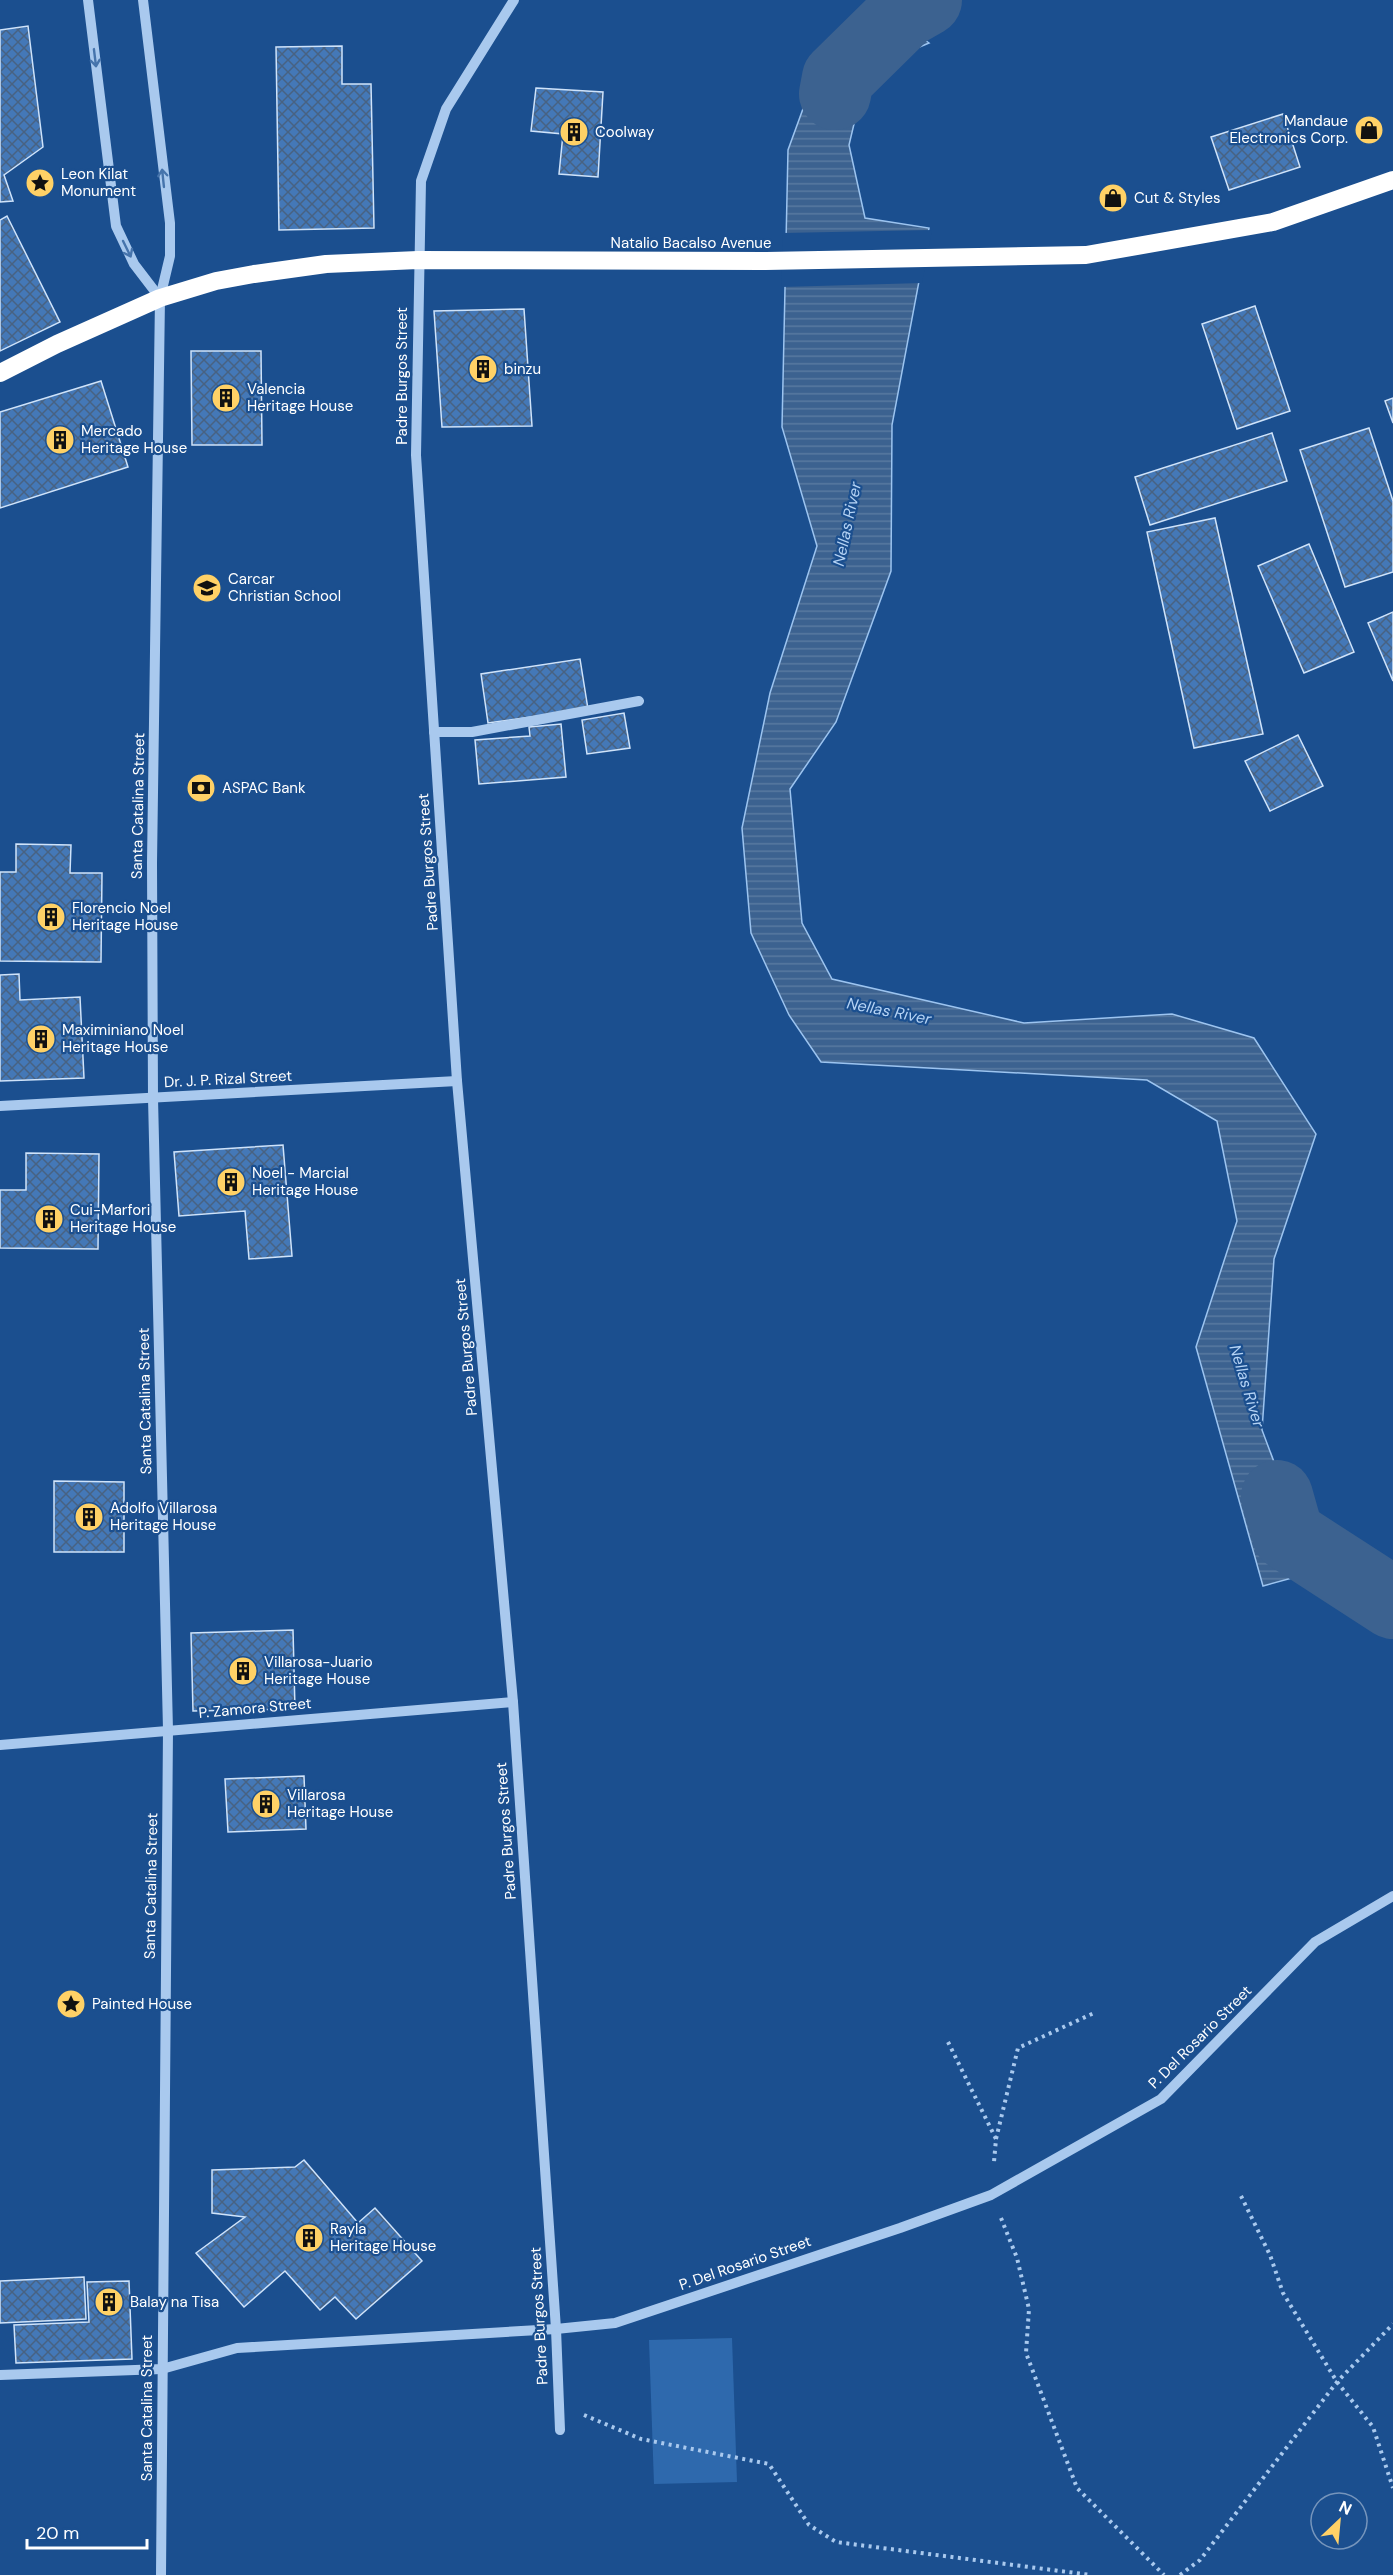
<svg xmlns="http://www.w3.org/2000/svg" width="1393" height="2575" viewBox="0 0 1393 2575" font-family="'DM Sans',sans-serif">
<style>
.garden{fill:#2e69ad}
.water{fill:url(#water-rules);stroke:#9cc4f0;stroke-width:1.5}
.pier{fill:#1b4f8f}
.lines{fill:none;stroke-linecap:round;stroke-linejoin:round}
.river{stroke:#3c6290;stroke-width:72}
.building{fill:url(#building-cross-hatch);stroke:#cfe3fa;stroke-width:1.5}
.path{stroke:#a9c9ee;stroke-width:4;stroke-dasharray:3 4.5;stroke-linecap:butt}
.minor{stroke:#a9c9ee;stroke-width:10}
.highway{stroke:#fff;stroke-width:18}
.oneway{stroke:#4674ac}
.labels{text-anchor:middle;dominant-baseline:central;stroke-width:4.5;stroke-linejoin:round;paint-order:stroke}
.poi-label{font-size:15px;fill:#fff;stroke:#1b4f8f;text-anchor:start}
.street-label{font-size:15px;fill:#fff;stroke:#1b4f8f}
.water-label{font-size:16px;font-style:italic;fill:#b5d3f5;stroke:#1b4f8f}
</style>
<defs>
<pattern id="water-rules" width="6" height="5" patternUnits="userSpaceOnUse" patternTransform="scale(1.5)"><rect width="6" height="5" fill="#3c6290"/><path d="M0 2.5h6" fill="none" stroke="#597aa1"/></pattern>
<pattern id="building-cross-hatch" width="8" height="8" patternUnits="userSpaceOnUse" patternTransform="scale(1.5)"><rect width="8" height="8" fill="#4478b7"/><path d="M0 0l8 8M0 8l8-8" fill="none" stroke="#486282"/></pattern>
</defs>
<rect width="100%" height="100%" fill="#1b4f8f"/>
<polygon class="garden" points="732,2338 737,2482 654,2484 649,2340"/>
<polygon class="water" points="876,5 929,43 867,69 849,145 865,218 929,228 892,425 891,571 836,722 790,789 802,923 832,979 1024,1023 1172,1014 1254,1038 1316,1134 1274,1259 1262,1430 1294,1515 1369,1557 1263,1586 1196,1347 1237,1221 1217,1121 1147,1080 821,1062 789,1015 751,933 742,828 770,693 817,546 782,427 788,150 827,43"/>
<polygon class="pier" points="932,230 922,283 781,287 783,233"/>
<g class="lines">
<g class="river">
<polyline points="835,94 838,78 905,12 926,0"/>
<polyline points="1277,1496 1288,1535 1393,1603"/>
</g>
</g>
<g class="building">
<polygon points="28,26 43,147 4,175 13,201 0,202 0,30"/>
<polygon points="342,46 342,84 371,84 374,228 279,230 276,47"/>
<polygon points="536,88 603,92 598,177 559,174 563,134 531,131"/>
<polygon points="1283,114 1300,167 1229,190 1211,137"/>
<polygon points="7,216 60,322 0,351 0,220"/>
<polygon points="1255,306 1290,411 1237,429 1202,324"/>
<polygon points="524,309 532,426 442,427 434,311"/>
<polygon points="191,351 261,351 262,445 192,445"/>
<polygon points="101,381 128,467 0,508 0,412"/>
<polygon points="1393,398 1393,423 1385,401"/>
<polygon points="1369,428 1393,501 1393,572 1345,587 1300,450"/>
<polygon points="1272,433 1287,481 1150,525 1135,477"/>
<polygon points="1215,518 1263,734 1194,748 1147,532"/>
<polygon points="1309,544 1354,652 1304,673 1258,566"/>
<polygon points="1393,612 1393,681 1368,623"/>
<polygon points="580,659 588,709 488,723 481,674"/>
<polygon points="624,713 630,748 587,754 582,720"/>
<polygon points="561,724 566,777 479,784 475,740 530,736 529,727"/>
<polygon points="1298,735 1323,786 1270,811 1245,761"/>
<polygon points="16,844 71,845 70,873 102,873 101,962 0,961 0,872 16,872"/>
<polygon points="19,974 20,1000 80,997 84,1078 0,1081 0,975"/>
<polygon points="283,1145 292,1256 249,1259 245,1211 179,1216 174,1152"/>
<polygon points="26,1153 99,1154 98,1249 0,1248 0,1190 26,1190"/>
<polygon points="54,1481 124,1482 124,1552 54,1552"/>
<polygon points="293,1630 295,1709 193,1711 191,1633"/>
<polygon points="304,1776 306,1829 228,1832 225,1779"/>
<polygon points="304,2160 358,2223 375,2208 422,2261 356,2319 335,2297 320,2310 285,2271 244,2307 196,2253 245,2217 212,2213 212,2170 295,2167"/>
<polygon points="84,2277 86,2319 0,2323 0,2281"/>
<polygon points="129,2281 132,2359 16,2363 14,2325 89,2322 87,2282"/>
</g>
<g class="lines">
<g class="path">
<polyline points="948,2042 996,2139 994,2162"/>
<polyline points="996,2139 1018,2048 1094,2013"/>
<polyline points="1241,2196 1270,2255 1283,2293 1337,2382 1373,2427 1393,2488"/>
<polyline points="1001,2218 1017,2258 1029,2309 1026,2353 1077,2488 1164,2575"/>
<polyline points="584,2415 641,2439 769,2464 809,2525 836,2542 1091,2575"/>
<polyline points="1180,2575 1200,2560 1337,2382 1393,2324"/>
</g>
<g class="minor">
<polyline points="88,0 116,226 134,264 160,298"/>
<polyline points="143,0 170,223 170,256 160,298 152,863 153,1098 168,1730 161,2575"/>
<polyline points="514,0 446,109 421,181 416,455 457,1081 513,1702 556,2329 560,2430"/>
<polyline points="434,732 472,732 639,701"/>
<polyline points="0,1106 457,1081"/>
<polyline points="0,1745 513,1702"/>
<polyline points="0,2375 162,2369 237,2348 556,2329 615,2323 900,2228 991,2195 1161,2099 1315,1942 1393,1896"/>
</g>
<polyline class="highway" points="0,373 57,344 160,298 216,281 254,274 326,264 418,260 766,261 1086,255 1273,222 1393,180"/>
</g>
<defs><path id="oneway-shaft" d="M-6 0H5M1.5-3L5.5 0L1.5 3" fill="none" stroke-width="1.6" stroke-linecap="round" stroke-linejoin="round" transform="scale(1.5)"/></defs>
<g class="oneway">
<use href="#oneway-shaft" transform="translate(95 58) rotate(83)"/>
<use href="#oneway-shaft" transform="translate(163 178) rotate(-96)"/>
<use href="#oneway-shaft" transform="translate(127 249) rotate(64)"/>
</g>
<defs>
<g id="shop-disc" transform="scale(1.5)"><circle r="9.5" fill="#ffd166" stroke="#1b4f8f"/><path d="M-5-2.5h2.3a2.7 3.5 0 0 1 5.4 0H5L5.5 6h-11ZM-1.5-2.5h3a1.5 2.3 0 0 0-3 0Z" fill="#111"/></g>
<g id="building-disc" transform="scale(1.5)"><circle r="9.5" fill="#ffd166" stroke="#1b4f8f"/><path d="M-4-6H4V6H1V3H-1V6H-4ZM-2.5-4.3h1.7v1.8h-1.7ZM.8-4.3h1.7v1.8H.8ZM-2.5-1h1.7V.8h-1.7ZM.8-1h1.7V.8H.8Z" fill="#111"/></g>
<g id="sight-disc" transform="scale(1.5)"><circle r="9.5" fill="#ffd166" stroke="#1b4f8f"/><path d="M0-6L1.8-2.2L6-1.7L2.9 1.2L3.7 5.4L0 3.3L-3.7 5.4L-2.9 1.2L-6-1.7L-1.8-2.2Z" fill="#111"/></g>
<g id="school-disc" transform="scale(1.5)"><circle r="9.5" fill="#ffd166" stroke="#1b4f8f"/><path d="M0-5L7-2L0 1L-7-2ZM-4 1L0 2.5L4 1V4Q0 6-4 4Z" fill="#111"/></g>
<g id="bank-disc" transform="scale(1.5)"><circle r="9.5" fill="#ffd166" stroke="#1b4f8f"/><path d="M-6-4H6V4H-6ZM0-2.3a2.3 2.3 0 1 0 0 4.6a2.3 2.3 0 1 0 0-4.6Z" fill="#111"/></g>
</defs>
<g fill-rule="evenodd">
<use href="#shop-disc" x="1369" y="130"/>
<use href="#building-disc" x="574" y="132"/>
<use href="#sight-disc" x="40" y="183"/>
<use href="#shop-disc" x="1113" y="198"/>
<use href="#building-disc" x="483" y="369"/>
<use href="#building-disc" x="226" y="398"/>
<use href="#building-disc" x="60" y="440"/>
<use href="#school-disc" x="207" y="588"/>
<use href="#bank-disc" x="201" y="788"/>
<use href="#building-disc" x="51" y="917"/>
<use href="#building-disc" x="41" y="1039"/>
<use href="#building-disc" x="231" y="1182"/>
<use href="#building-disc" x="49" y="1219"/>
<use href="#building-disc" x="89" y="1517"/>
<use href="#building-disc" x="243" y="1671"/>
<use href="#building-disc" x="266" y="1804"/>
<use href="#sight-disc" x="71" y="2004"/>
<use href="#building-disc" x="309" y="2238"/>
<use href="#building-disc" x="109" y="2302"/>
</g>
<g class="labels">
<g class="poi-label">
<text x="1348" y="121" text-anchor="end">Mandaue<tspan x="1348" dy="17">Electronics Corp.</tspan></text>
<text x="595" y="132">Coolway</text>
<text x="61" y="174">Leon Kilat<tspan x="61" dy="17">Monument</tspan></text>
<text x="1134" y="198">Cut &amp; Styles</text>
<text x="504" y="369">binzu</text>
<text x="247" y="389">Valencia<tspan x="247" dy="17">Heritage House</tspan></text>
<text x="81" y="431">Mercado<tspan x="81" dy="17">Heritage House</tspan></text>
<text x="228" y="579">Carcar<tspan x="228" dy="17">Christian School</tspan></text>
<text x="222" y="788">ASPAC Bank</text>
<text x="72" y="908">Florencio Noel<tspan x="72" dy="17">Heritage House</tspan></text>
<text x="62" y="1030">Maximiniano Noel<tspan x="62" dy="17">Heritage House</tspan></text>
<text x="252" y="1173">Noel - Marcial<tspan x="252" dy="17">Heritage House</tspan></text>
<text x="70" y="1210">Cui-Marfori<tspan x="70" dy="17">Heritage House</tspan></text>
<text x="110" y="1508">Adolfo Villarosa<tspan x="110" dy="17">Heritage House</tspan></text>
<text x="264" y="1662">Villarosa-Juario<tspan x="264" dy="17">Heritage House</tspan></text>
<text x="287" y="1795">Villarosa<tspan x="287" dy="17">Heritage House</tspan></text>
<text x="92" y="2004">Painted House</text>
<text x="330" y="2229">Rayla<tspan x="330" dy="17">Heritage House</tspan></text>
<text x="130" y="2302">Balay na Tisa</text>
</g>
<g class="street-label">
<text x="691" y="243">Natalio Bacalso Avenue</text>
<text transform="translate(402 376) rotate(-90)">Padre Burgos Street</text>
<text transform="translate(138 806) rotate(-89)">Santa Catalina Street</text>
<text transform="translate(428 862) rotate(-94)">Padre Burgos Street</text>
<text transform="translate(228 1079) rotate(-3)">Dr. J. P. Rizal Street</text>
<text transform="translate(466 1347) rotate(-95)">Padre Burgos Street</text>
<text transform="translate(145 1401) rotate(-91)">Santa Catalina Street</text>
<text transform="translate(255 1708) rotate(-5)">P. Zamora Street</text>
<text transform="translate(506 1831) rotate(-94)">Padre Burgos Street</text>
<text transform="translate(151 1886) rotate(-89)">Santa Catalina Street</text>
<text transform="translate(1200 2037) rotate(-45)">P. Del Rosario Street</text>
<text transform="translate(745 2263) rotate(-19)">P. Del Rosario Street</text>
<text transform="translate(539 2316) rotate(-93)">Padre Burgos Street</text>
<text transform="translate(147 2408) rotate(-90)">Santa Catalina Street</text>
</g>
<g class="water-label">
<text transform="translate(847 524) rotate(-78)">Nellas River</text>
<text transform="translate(889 1011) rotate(11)">Nellas River</text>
<text transform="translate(1247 1386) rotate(73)">Nellas River</text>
</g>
</g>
<g transform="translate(1339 2521) rotate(26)"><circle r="28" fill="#1b4f8f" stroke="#7695bc" stroke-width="1.5"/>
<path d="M0-4.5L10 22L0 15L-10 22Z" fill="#ffd166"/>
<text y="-9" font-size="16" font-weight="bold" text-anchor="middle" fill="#ffffff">N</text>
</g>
<path d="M27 2539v9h120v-9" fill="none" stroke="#ffffff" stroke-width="3"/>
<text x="36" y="2539" font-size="18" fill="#ffffff" stroke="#1b4f8f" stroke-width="4.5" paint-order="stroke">20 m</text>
</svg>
